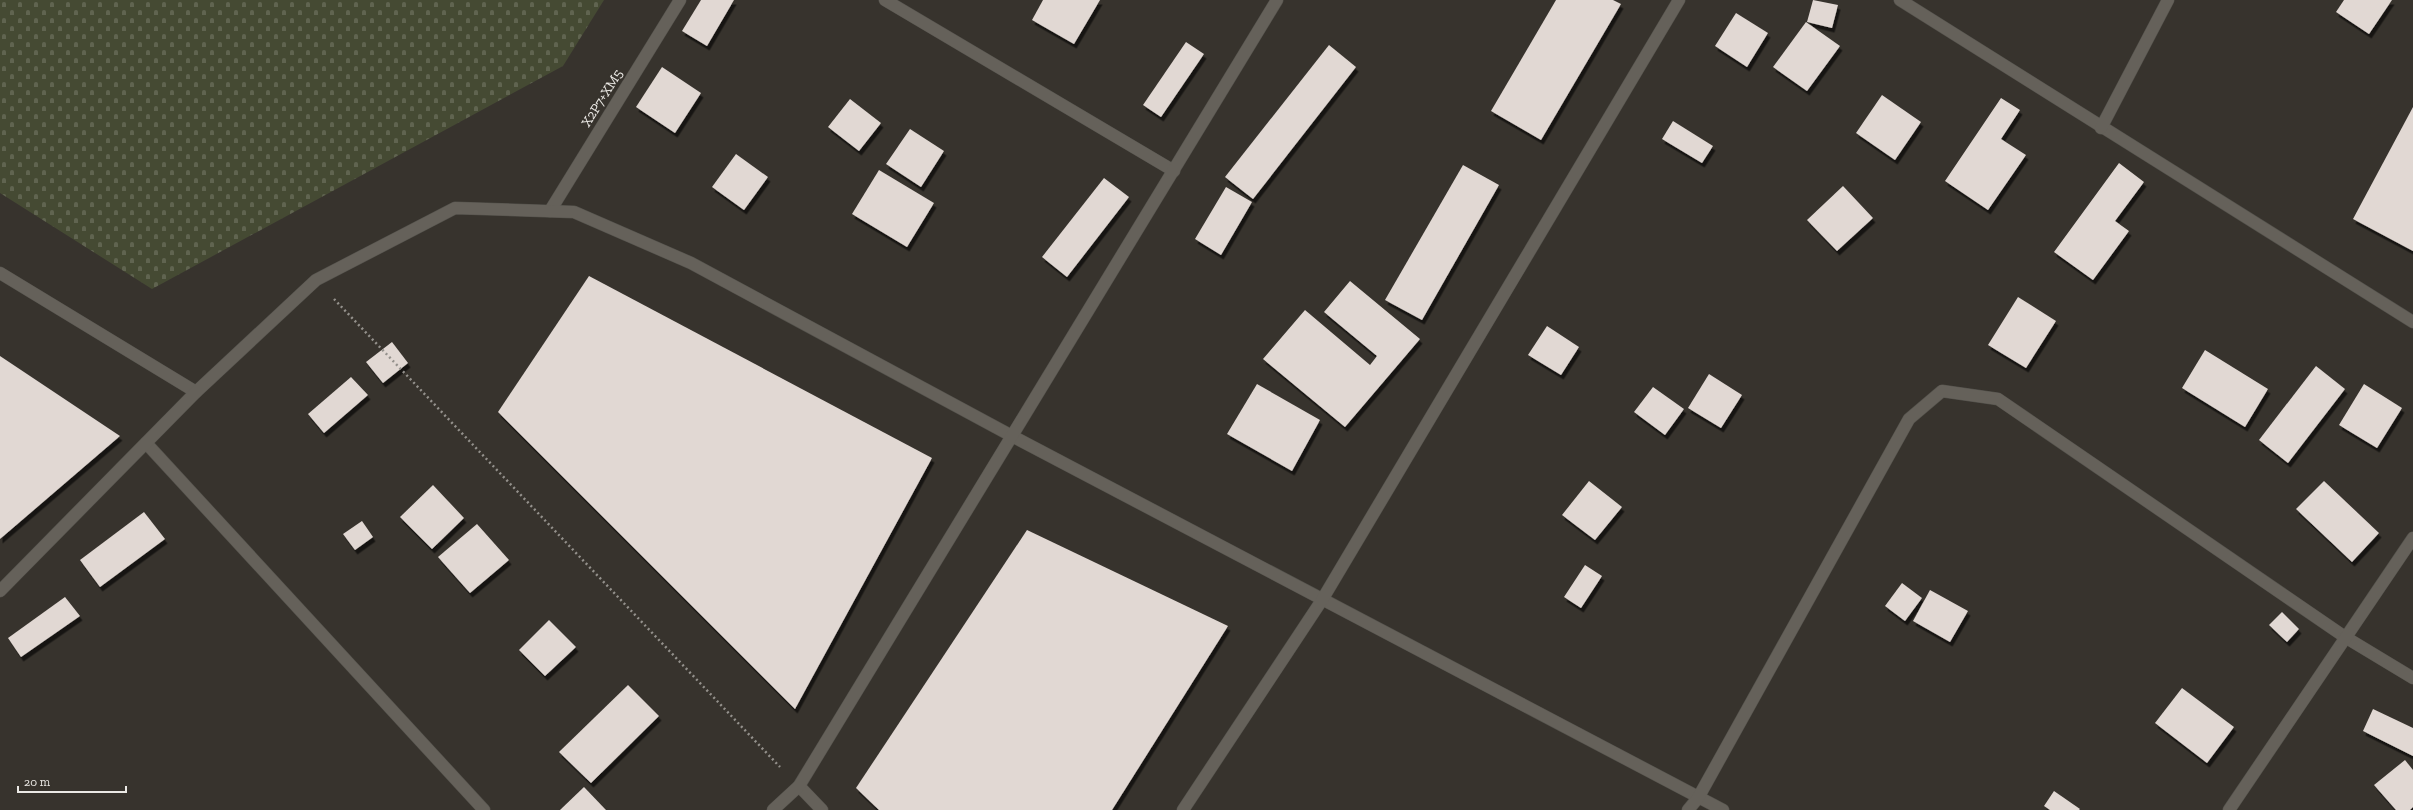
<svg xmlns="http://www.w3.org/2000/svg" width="2413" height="810" viewBox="0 0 2413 810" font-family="'Zilla Slab',serif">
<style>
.cemetery{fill:url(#cemetery-stones)}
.building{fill:#e1d8d3;filter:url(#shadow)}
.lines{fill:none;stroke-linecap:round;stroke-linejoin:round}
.street-casing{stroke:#53514b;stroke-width:13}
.path{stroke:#94918c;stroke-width:2.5;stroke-dasharray:2 3;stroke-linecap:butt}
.street{stroke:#65615a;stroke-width:12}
.labels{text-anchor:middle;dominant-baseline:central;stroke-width:4;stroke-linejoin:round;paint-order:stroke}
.street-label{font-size:14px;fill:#ebe9e5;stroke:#37332d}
</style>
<defs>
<pattern id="cemetery-stones" width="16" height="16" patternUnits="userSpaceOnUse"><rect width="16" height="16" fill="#454a33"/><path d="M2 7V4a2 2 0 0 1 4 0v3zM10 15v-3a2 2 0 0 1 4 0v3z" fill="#606450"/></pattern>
<filter id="shadow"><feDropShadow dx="2.5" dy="4.5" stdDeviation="0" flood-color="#0009"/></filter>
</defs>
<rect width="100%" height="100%" fill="#37332d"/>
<polygon class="cemetery" points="0,0 604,0 563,66 152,289 0,193"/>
<g class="building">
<polygon points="701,0 734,0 707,46 682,31"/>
<polygon points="1043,0 1100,0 1074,44 1032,20"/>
<polygon points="1556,0 1613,0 1621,4 1541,140 1491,111"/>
<polygon points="1813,0 1838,5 1832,28 1807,22"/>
<polygon points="2344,0 2392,0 2369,34 2336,12"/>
<polygon points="1736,13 1768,33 1747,67 1715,46"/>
<polygon points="1806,22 1840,46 1807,91 1773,67"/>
<polygon points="1186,42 1204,54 1161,117 1143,105"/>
<polygon points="1329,45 1356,67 1253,199 1225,177"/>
<polygon points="662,67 701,93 675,133 636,107"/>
<polygon points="1882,95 1921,122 1895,160 1856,133"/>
<polygon points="2001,98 2020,110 2001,139 2026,155 1988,210 1945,181"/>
<polygon points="850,99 881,123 859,151 828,127"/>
<polygon points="2413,107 2413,251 2353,219"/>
<polygon points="1673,121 1713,146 1702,163 1662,139"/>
<polygon points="910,129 944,151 921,187 886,164"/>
<polygon points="736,154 768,177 744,210 712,187"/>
<polygon points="2119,163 2144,182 2115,221 2129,231 2093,280 2054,252"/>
<polygon points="1463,165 1499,185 1422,320 1385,300"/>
<polygon points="879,170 934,203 907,247 852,214"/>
<polygon points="1104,178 1129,197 1067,277 1042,257"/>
<polygon points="1843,186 1873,218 1837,251 1807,220"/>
<polygon points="1226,187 1252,202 1221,255 1195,239"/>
<polygon points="589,276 932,458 795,709 498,412"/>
<polygon points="1350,281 1420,339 1345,427 1263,359 1305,310 1370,365 1377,356 1324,312"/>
<polygon points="2018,297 2056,321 2026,368 1988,345"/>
<polygon points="1547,326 1579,347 1561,375 1528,355"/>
<polygon points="392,342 408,363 383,383 366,362"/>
<polygon points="2205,350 2268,389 2245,427 2182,388"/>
<polygon points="0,356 120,436 0,539"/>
<polygon points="2316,366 2345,389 2288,463 2259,440"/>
<polygon points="1709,374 1742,395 1721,428 1688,408"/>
<polygon points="351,377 368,395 324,433 308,414"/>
<polygon points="1257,384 1320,420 1292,471 1227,434"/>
<polygon points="2364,384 2402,408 2377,448 2339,425"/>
<polygon points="1653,387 1684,409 1665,435 1634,412"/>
<polygon points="1589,481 1622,507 1595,540 1562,515"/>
<polygon points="2324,481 2379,533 2352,562 2296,509"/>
<polygon points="433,485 464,518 432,549 400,517"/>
<polygon points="144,512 165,539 100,587 80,560"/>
<polygon points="362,521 373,537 355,550 343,534"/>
<polygon points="477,524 509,560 470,593 438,557"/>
<polygon points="1027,530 1228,626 1112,810 879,810 856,788"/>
<polygon points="1585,565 1602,576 1581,608 1564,597"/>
<polygon points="1902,583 1922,598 1905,621 1885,606"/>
<polygon points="1930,590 1968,611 1950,642 1913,621"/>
<polygon points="65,597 80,616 21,657 8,638"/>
<polygon points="2282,612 2299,629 2287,642 2269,625"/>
<polygon points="549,620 576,647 545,676 519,650"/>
<polygon points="628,685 659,716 591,783 559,752"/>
<polygon points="2182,688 2234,727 2207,763 2155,723"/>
<polygon points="2373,709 2413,728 2413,756 2363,731"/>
<polygon points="2405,760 2413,770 2413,807 2410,810 2396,810 2374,785"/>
<polygon points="584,787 606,810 560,810"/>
<polygon points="2054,791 2080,809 2079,810 2050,810 2044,806"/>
</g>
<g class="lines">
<g class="street-casing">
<g id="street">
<polyline points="885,0 1174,171"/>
<polyline points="1900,0 2413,322"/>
<polyline points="2101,128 2168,0"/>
<polyline points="550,211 680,0"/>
<polyline points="0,273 196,392"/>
<polyline points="146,443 484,810"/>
<polyline points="0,591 196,392 316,280 455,208 574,212 691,263 1012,436 1723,810"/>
<polyline points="799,786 822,810"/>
<polyline points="773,810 799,786 1277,0"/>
<polyline points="1183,810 1322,600 1679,0"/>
<polyline points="1688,810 1698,798 1909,419 1942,391 1998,399 2345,637 2413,678"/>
<polyline points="2229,810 2413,538"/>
</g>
</g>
<polyline class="path" points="334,299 780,767"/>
<use href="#street" class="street"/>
</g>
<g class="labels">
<g class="street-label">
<text transform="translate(602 98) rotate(-58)">X2P7+XM5</text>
</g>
</g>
<path d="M18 786v6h108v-6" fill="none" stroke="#ebe9e5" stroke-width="2"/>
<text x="24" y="786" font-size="12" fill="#ebe9e5" stroke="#37332d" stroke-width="3" paint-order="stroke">20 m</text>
</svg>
